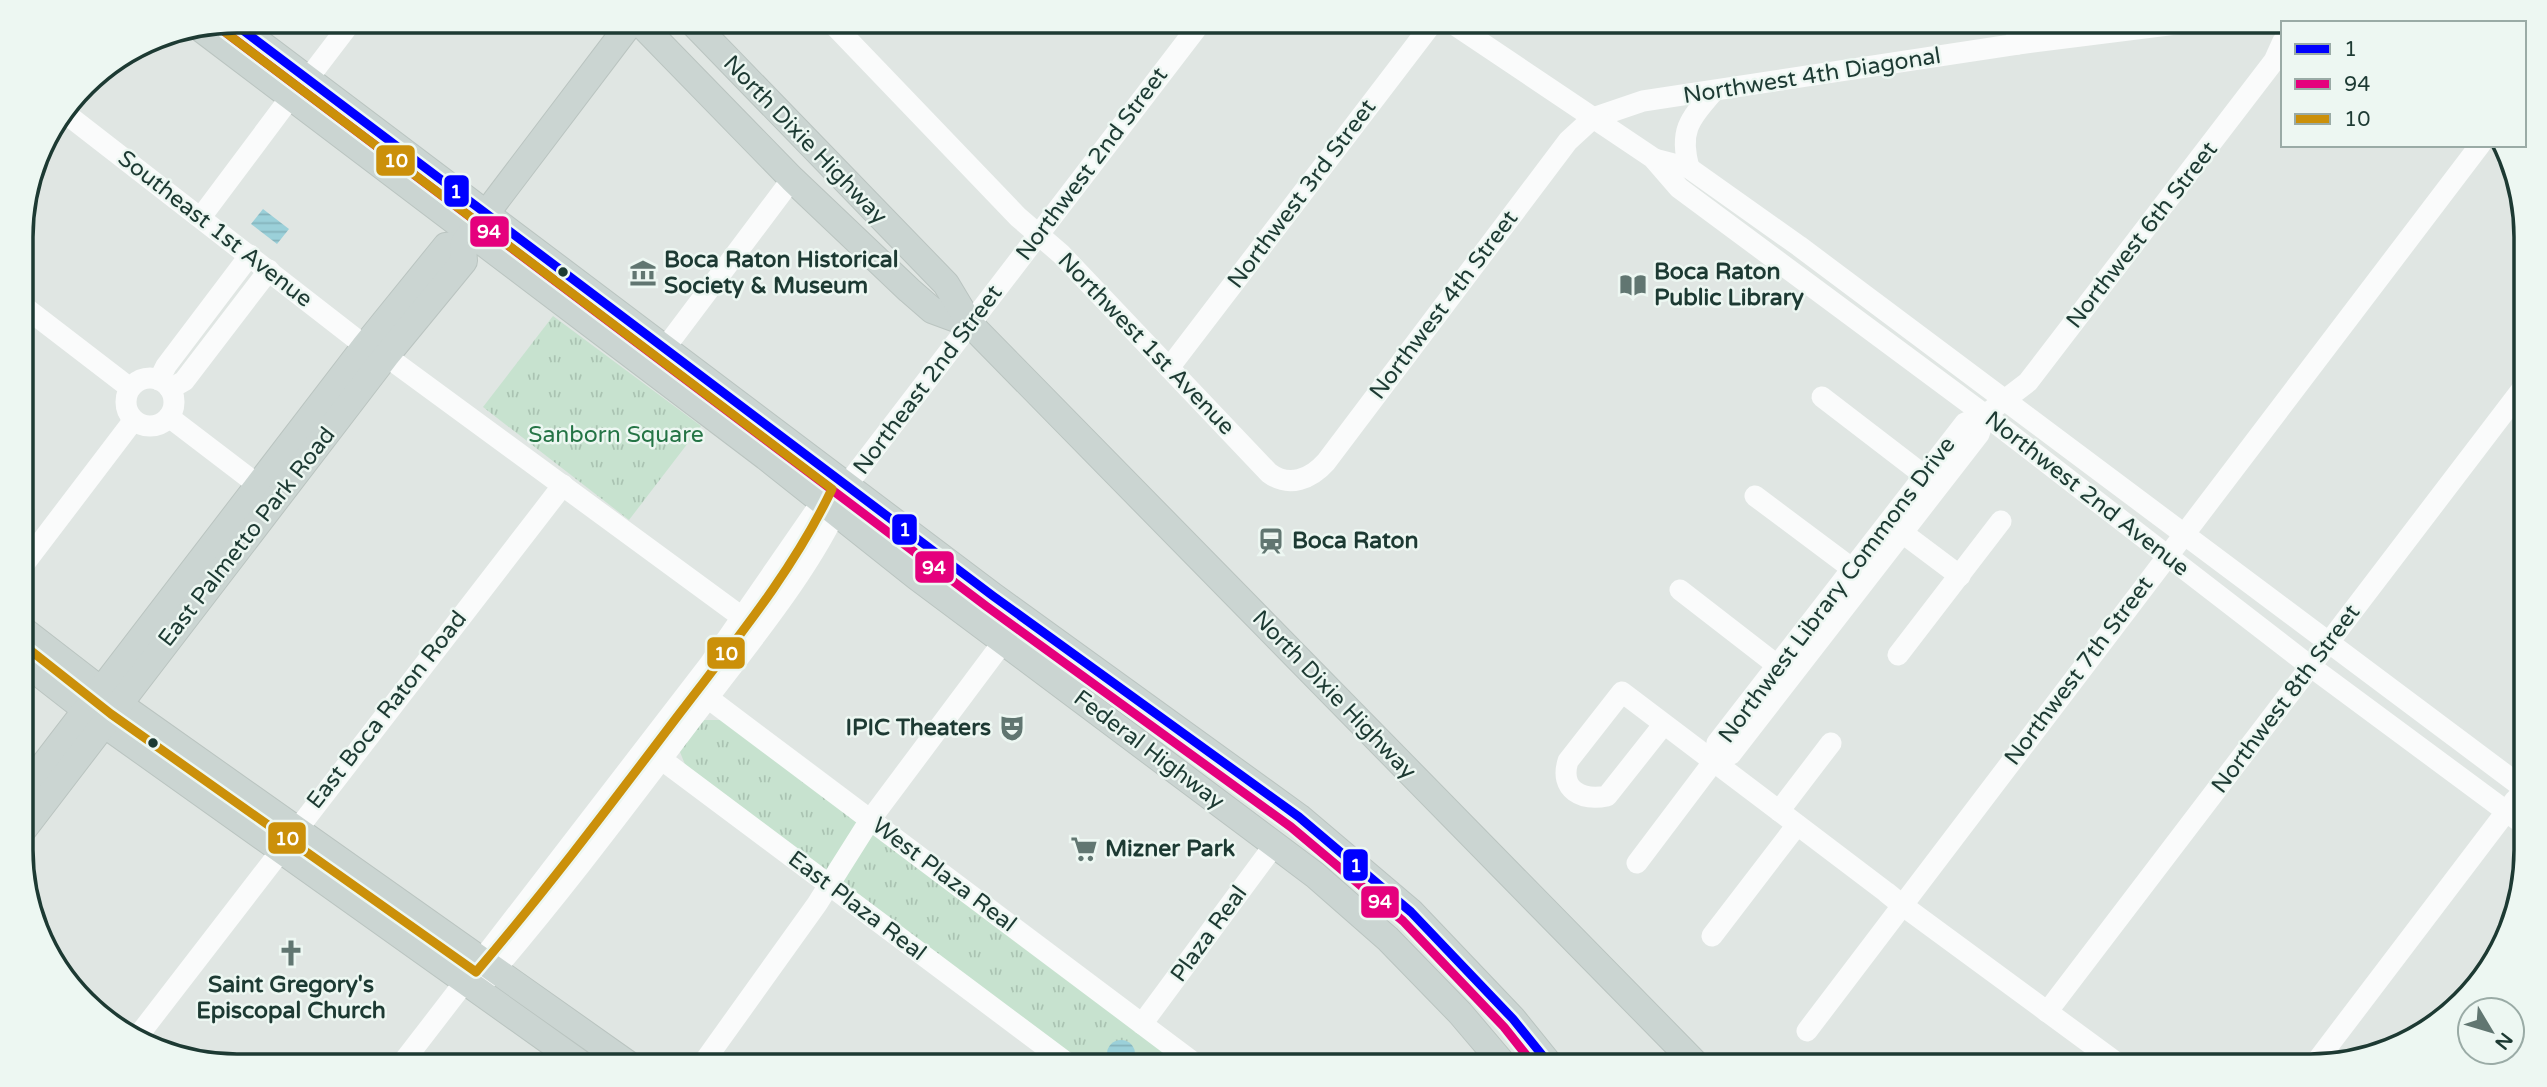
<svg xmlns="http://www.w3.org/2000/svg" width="2547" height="1087" viewBox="0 0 2547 1087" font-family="'Varela Round',sans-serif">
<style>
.grass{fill:url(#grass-tufts)}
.water{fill:url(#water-rules)}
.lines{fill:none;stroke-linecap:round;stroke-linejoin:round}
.major-casing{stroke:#bac4c0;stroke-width:28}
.minor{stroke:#fafbfb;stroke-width:21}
.major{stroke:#cbd5d2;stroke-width:26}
.bus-1-casing{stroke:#edf7f2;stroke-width:14}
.bus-2-casing{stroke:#edf7f2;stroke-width:14}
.bus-3-casing{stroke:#edf7f2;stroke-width:14}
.bus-1{stroke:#00f;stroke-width:9}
.bus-2{stroke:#e5007d;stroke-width:9}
.bus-3{stroke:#cb900a;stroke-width:9}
.bus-dot{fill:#1d3a33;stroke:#edf7f2;stroke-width:2.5}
.labels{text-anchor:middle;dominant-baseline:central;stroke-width:5;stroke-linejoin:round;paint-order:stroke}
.street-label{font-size:23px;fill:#1d3a33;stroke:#edf7f2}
.poi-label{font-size:23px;font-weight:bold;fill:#1d3a33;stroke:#edf7f2;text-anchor:start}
.park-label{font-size:23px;fill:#247445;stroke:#edf7f2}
.rim{fill:none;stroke:#1d3a33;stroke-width:3.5}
.line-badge{stroke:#edf7f2;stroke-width:2.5}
.badge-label{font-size:19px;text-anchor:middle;font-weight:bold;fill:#fff}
</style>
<defs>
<pattern id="grass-tufts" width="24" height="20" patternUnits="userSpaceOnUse" patternTransform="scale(1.75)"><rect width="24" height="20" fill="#c7e2cf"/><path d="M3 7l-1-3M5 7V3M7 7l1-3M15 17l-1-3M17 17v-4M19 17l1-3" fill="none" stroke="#aac3b2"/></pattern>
<pattern id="water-rules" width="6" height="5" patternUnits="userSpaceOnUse" patternTransform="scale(1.75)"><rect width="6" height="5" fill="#9bd0d9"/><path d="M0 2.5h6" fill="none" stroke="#85b3bb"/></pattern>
</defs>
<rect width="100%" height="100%" fill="#e0e6e3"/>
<g class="grass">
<polygon points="553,316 701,426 629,520 483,407"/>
<polygon points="700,720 721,720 1184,1066 1087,1066 686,767 678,747"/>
</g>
<g class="water">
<polygon points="263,209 289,229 277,244 251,224"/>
<circle cx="1121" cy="1054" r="14"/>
</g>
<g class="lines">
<g class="major-casing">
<g id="major">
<polyline points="638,21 792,179 909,290 932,310 970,324"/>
<polyline points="691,21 946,284 970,324 1698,1066"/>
<polyline points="232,22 993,596 1299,817 1411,912 1513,1019 1551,1066"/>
<polyline points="200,28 766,457 917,577 1315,875 1388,939 1460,1013 1505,1066"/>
<polyline points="22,629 119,704 631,1066"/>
<polyline points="22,660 104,724 584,1066"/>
<polyline points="23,792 365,346 446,246 463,244"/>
<polyline points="23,830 386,356 464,261 463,244 632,21"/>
</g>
</g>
<g class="minor">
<path d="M830,21l188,196 43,37 208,219c20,15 42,6 57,-11l242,-321 25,-23 50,-17 375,-57 182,-23"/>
<polyline points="1449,21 1653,158 1679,188 1985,415 2310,666 2526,826"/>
<polyline points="2015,21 2018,44"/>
<polyline points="2284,21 2284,23"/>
<polyline points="307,80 352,21"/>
<polyline points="65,113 365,346"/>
<polyline points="1654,159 1689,168 1799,246 2526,790"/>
<path d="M1689,168c-10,-37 0,-48 24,-76"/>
<polyline points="201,217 290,98"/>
<polyline points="22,305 130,388"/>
<polyline points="665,348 792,179"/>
<polyline points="386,356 754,626"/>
<polyline points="1169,368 1434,21"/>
<circle cx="150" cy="402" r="24"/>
<polyline points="159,380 166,366 250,255"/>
<polyline points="170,389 184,381 269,270"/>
<polyline points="1822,397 1934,483"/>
<polyline points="169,417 258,485"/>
<polyline points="1755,496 1862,576"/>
<polyline points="1892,525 1960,576"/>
<polyline points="22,567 133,421"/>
<polyline points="1680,590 1787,673"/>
<polyline points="1898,655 2001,521"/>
<polyline points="693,697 708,698 1198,1066"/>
<path d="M1664,724l-57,72c-25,5 -48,-6 -39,-35l54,-69 264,200 16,13 219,161"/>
<polyline points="656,749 661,759 1071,1066"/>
<polyline points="1714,761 1731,754 1979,434 1985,415"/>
<polyline points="1779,811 1831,743"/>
<polyline points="1637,863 1714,761 1717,743 1965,423 1985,415 2028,382 2274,61 2283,41"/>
<polyline points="1712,936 1797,825"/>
<path d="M486,980c76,-88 145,-181 215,-273 45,-60 111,-139 140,-207"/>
<polyline points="2047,1012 2525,385"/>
<polyline points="1142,1024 1275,844"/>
<polyline points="1807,1031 2480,145"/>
<polyline points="138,1036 563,485"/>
<polyline points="400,1066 709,665 814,513 847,485 1202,21"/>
<polyline points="701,1066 817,904 870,820 1003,642"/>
<polyline points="2313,1066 2515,800"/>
</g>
<use href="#major" class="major"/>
<g class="bus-1-casing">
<polyline id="bus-1" points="232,22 993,596 1299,817 1411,912 1513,1019 1551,1066"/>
</g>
<g class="bus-2-casing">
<polyline id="bus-2" points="225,32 986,606 1291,827 1403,921 1504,1027 1535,1066"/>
</g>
<g class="bus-3-casing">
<path id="bus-3" d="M30,650l81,64 365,258c72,-84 138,-172 204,-259 55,-72 113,-142 152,-224l-607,-457"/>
</g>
<use href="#bus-1" class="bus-1"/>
<use href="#bus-2" class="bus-2"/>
<use href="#bus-3" class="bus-3"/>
</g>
<defs>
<g id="museum-bare" transform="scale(2.1)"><path d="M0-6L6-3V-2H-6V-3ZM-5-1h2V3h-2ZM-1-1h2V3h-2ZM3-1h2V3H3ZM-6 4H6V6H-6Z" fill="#617671" stroke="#edf7f2" stroke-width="2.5" paint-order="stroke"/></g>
<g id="library-bare" transform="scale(2.1)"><path d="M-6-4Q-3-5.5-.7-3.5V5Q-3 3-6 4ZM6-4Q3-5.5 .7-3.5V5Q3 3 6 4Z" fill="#617671" stroke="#edf7f2" stroke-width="2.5" paint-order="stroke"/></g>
<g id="station-bare" transform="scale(2.1)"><path d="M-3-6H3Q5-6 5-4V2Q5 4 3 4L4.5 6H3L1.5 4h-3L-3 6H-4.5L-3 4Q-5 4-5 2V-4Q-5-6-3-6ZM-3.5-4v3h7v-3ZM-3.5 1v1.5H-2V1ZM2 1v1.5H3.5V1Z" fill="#617671" stroke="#edf7f2" stroke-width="2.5" paint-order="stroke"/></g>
<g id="theatre-bare" transform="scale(2.1)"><path d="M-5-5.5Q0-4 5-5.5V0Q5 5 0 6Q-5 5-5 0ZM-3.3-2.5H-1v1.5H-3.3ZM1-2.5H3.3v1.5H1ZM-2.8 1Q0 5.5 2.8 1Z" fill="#617671" stroke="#edf7f2" stroke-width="2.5" paint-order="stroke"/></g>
<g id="supermarket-bare" transform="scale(2.1)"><path d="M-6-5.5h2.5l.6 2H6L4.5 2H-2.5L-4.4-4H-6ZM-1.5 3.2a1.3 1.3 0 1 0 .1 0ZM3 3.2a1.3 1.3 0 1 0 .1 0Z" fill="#617671" stroke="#edf7f2" stroke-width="2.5" paint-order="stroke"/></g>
<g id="church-bare" transform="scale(2.1)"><path d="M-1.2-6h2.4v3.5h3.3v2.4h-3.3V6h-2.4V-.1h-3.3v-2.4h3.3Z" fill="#617671" stroke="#edf7f2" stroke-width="2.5" paint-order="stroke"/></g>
</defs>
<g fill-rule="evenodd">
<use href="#museum-bare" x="643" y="273"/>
<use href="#library-bare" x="1633" y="285"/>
<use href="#station-bare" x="1271" y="541"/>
<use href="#theatre-bare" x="1012" y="728"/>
<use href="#supermarket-bare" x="1084" y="849"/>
<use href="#church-bare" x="291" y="953"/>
</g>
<g class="bus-dot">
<circle cx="563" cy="272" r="6"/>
<circle cx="153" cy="743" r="6"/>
</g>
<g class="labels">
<g class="street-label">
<text transform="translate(1812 76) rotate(-9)">Northwest 4th Diagonal</text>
<text transform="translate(805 140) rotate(46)">North Dixie Highway</text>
<text transform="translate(1092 164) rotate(-53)">Northwest 2nd Street</text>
<text transform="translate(1302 194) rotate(-53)">Northwest 3rd Street</text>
<text transform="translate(215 229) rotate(38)">Southeast 1st Avenue</text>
<text transform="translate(2142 235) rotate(-52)">Northwest 6th Street</text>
<text transform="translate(1444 305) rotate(-53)">Northwest 4th Street</text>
<text transform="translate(1146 344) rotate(46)">Northwest 1st Avenue</text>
<text transform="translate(928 380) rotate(-53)">Northeast 2nd Street</text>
<text transform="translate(2087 494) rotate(38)">Northwest 2nd Avenue</text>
<text transform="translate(247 537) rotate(-52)">East Palmetto Park Road</text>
<text transform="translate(1837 590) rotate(-53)">Northwest Library Commons Drive</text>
<text transform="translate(2079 671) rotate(-53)">Northwest 7th Street</text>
<text transform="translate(1334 695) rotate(46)">North Dixie Highway</text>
<text transform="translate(2286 699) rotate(-53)">Northwest 8th Street</text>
<text transform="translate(387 710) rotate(-52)">East Boca Raton Road</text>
<text transform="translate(1149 750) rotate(37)">Federal Highway</text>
<text transform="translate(944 875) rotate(37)">West Plaza Real</text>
<text transform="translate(857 906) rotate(37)">East Plaza Real</text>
<text transform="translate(1209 934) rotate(-54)">Plaza Real</text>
</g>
<g class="poi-label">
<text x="664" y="260">Boca Raton Historical<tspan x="664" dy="26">Society &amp; Museum</tspan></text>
<text x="1654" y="272">Boca Raton<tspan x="1654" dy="26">Public Library</tspan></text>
<text x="1292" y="541">Boca Raton</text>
<text x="991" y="728" text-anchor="end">IPIC Theaters</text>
<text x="1105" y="849">Mizner Park</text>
<text x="291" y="985" text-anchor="middle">Saint Gregory's<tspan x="291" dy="26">Episcopal Church</tspan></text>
</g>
<g class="park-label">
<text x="616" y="435">Sanborn Square</text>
</g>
</g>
<path d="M0 0H2547V1087H0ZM237 33H2310A204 204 0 0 1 2514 237V850A204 204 0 0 1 2310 1054H237A204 204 0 0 1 33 850V237A204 204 0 0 1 237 33Z" fill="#edf7f2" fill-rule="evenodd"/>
<path class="rim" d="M237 33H2310A204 204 0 0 1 2514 237V850A204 204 0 0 1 2310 1054H237A204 204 0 0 1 33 850V237A204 204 0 0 1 237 33Z"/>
<g class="line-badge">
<rect x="375" y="144" width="41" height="33" rx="7" fill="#cb900a"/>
<rect x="443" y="174" width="27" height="34" rx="7" fill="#00f"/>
<rect x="469" y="215" width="41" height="33" rx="7" fill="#e5007d"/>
<rect x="891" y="513" width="27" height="33" rx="7" fill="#00f"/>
<rect x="914" y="550" width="41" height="34" rx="7" fill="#e5007d"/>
<rect x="706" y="636" width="40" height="34" rx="7" fill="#cb900a"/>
<rect x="267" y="821" width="40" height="34" rx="7" fill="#cb900a"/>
<rect x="1342" y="848" width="27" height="34" rx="7" fill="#00f"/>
<rect x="1360" y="885" width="40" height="34" rx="7" fill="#e5007d"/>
</g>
<g class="badge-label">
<text x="396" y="167">10</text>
<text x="456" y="198">1</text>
<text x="489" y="238">94</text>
<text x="905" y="536">1</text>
<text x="934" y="574">94</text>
<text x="726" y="660">10</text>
<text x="287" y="845">10</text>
<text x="1356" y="872">1</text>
<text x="1380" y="908">94</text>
</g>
<rect x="2281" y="21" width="245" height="126" fill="#edf7f2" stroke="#9aaba6" stroke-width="2"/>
<rect x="2295" y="44" width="35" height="10" fill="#0000ff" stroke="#9aaba6" stroke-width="2"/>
<text x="2344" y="56" font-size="21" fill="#1d3a33">1</text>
<rect x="2295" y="79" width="35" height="10" fill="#e5007d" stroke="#9aaba6" stroke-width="2"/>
<text x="2344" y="91" font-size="21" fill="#1d3a33">94</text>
<rect x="2295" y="114" width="35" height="10" fill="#cb900a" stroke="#9aaba6" stroke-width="2"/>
<text x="2344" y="126" font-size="21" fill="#1d3a33">10</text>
<g transform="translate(2491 1031) rotate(128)"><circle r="33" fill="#edf7f2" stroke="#9aaba6" stroke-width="2"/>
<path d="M0-5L12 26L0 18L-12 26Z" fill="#617671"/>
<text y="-10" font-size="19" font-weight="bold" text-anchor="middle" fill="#1d3a33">N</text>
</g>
</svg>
